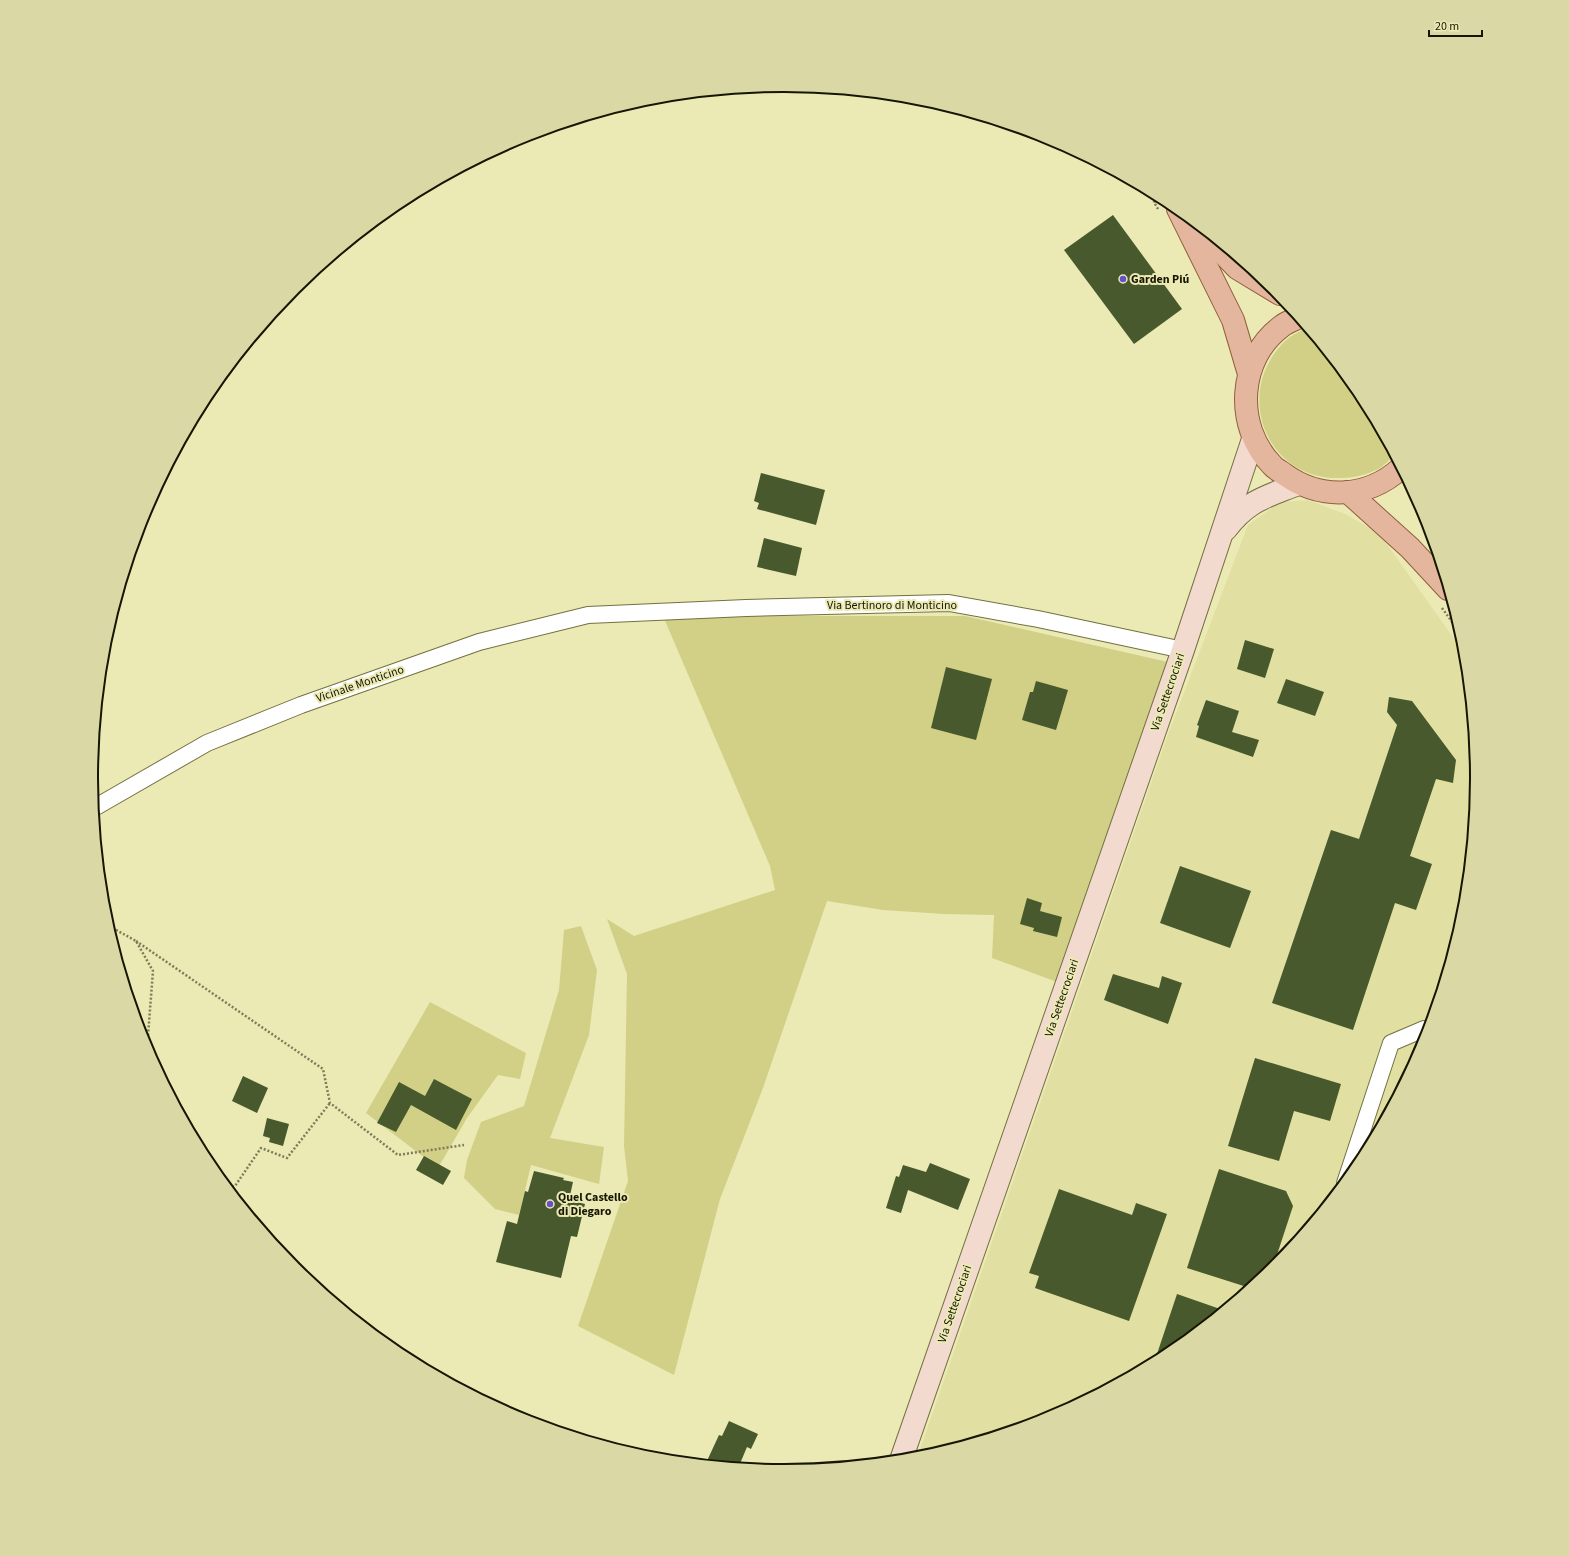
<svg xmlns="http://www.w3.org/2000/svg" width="1569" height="1556" viewBox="0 0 1569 1556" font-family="'Source Sans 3',sans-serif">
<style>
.built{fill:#e1e0a2}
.green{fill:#d1d086}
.building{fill:#47592d}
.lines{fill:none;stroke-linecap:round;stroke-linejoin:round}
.minor-casing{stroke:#727140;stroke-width:18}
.secondary-casing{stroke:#727140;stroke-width:24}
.primary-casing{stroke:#915e3e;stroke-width:24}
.path{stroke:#7d7c59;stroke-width:2.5;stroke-dasharray:2 2;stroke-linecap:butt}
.minor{stroke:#fff;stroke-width:16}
.secondary{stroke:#f2dace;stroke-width:22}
.primary{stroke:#e5b69e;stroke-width:22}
.poi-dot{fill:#6850c9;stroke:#ebeab4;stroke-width:1.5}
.labels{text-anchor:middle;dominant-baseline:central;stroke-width:4;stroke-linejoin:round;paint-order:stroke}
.poi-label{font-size:12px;font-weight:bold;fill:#171603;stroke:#ebeab4;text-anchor:start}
.street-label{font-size:12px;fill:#171603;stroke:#ebeab4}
.rim{fill:none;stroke:#171603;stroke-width:2}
</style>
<rect width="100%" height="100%" fill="#ebeab4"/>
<polygon class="built" points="1308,500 1345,514 1379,533 1465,654 1477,778 1464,913 1425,1043 1361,1163 1274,1268 1169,1354 1049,1418 917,1458 1167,737 1248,525 1280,502"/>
<g class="green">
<path d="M1307,328l54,65 33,62c-5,5 -10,11 -16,14 -12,6 -25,9 -38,9 -75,2 -108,-87 -54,-138 6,-5 14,-9 21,-12z"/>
<polygon points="663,616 965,616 1168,662 1057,982 992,958 994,915 944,914 883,910 827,901 763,1088 720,1199 674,1375 578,1326 628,1181 624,1146 627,974 607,919 634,936 775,890 770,866"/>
<polygon points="581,926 597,970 589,1035 550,1138 604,1147 599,1184 531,1165 519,1215 495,1209 464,1178 467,1160 481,1122 524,1106 559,990 564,930"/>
<polygon points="430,1002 526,1053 520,1079 498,1075 467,1118 438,1168 366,1113"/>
</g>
<g class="building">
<polygon points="1113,215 1182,309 1134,344 1064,250"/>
<polygon points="761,473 825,490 816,525 757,509 759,503 754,501"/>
<polygon points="764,538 802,548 796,576 757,567"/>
<polygon points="1245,640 1274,649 1265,678 1237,669"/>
<polygon points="946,667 992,679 976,740 931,728"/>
<polygon points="1286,679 1324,692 1315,716 1277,703"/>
<polygon points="1036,681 1068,690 1056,730 1022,720 1030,692 1033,692"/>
<polygon points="1389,697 1412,701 1456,760 1453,783 1436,779 1410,856 1432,864 1416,910 1395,903 1353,1030 1272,1003 1331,830 1359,839 1397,725 1387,712"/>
<polygon points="1206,700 1239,711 1232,732 1259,740 1253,757 1196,737 1199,726 1197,725"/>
<polygon points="1180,866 1251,891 1230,948 1160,923"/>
<polygon points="1027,898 1042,903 1040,911 1062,917 1057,937 1033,931 1034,928 1020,924"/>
<polygon points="1113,974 1159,988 1162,976 1182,983 1168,1024 1104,1000"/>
<polygon points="1255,1058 1341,1084 1330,1121 1294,1111 1279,1161 1228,1146"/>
<polygon points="243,1076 268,1088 257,1113 232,1101"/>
<polygon points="434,1079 472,1099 456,1130 411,1105 396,1132 377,1123 399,1082 425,1096"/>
<polygon points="267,1118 289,1124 283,1146 269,1142 270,1138 263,1136"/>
<polygon points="424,1156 451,1171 443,1185 416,1170"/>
<polygon points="930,1163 970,1179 958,1210 908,1190 901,1213 886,1208 896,1176 899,1177 903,1165 926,1172"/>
<polygon points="1219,1169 1286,1191 1293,1206 1272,1270 1250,1288 1187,1268"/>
<polygon points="534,1171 564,1178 563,1180 573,1182 569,1200 585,1204 577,1237 571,1236 561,1278 496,1262 507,1221 517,1224 525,1191 528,1192"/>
<polygon points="1059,1189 1132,1215 1136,1203 1167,1214 1129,1321 1035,1288 1039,1276 1029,1273"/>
<polygon points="1177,1294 1223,1310 1169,1354 1154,1363"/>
<polygon points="729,1421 758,1434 751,1449 747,1447 739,1466 706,1463 719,1435 722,1436"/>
</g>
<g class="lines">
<g class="minor-casing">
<g id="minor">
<polyline points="94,808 207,743 301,705 479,642 588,615 746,608 949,603 1038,619 1183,650"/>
<polyline points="1345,1183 1391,1043 1424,1029 1429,1031"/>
</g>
</g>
<g class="secondary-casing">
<g id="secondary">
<path d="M1226,529c22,-29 40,-32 72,-45"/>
<polyline points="901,1460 1183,650 1253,439"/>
</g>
</g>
<g class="primary-casing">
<g id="primary">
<polyline points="1178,209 1233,320 1249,374"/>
<polyline points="1191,220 1237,268 1280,294"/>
<path d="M1299,317c-5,3 -12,5 -17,9 -44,32 -48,100 -10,139 3,4 8,6 12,9 36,26 83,25 117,-6"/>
<polyline points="1348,492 1410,548 1448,589"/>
</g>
</g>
<g class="path">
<polyline points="1158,209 1154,202 1161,198"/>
<polyline points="1442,608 1463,637"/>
<polyline points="109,926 136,941 153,971 147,1048"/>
<polyline points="136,941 323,1069 330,1103 398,1155 464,1145"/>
<polyline points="228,1187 235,1186 261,1148 287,1158 330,1103"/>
</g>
<use href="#minor" class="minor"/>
<use href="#secondary" class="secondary"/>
<use href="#primary" class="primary"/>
</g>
<g class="poi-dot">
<circle cx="1123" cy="279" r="4"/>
<circle cx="550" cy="1204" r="4"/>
</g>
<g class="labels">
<g class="poi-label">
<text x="1131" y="279">Garden Piú</text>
<text x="558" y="1197">Quel Castello<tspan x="558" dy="14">di Diegaro</tspan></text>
</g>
<g class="street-label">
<text x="892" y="605">Via Bertinoro di Monticino</text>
<text transform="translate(360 684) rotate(-19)">Vicinale Monticino</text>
<text transform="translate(1168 692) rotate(-71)">Via Settecrociari</text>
<text transform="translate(1062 998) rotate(-71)">Via Settecrociari</text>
<text transform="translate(955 1304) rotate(-71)">Via Settecrociari</text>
</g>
</g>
<path d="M0 0H1569V1556H0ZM98 778a686 686 0 1 1 1372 0a686 686 0 1 1-1372 0Z" fill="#dad9a6" fill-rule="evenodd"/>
<path class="rim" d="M98 778a686 686 0 1 1 1372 0a686 686 0 1 1-1372 0Z"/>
<path d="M1429 30v6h53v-6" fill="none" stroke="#171603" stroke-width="2"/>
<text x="1435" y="30" font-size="12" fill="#171603" stroke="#ebeab4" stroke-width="3" paint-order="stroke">20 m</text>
</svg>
